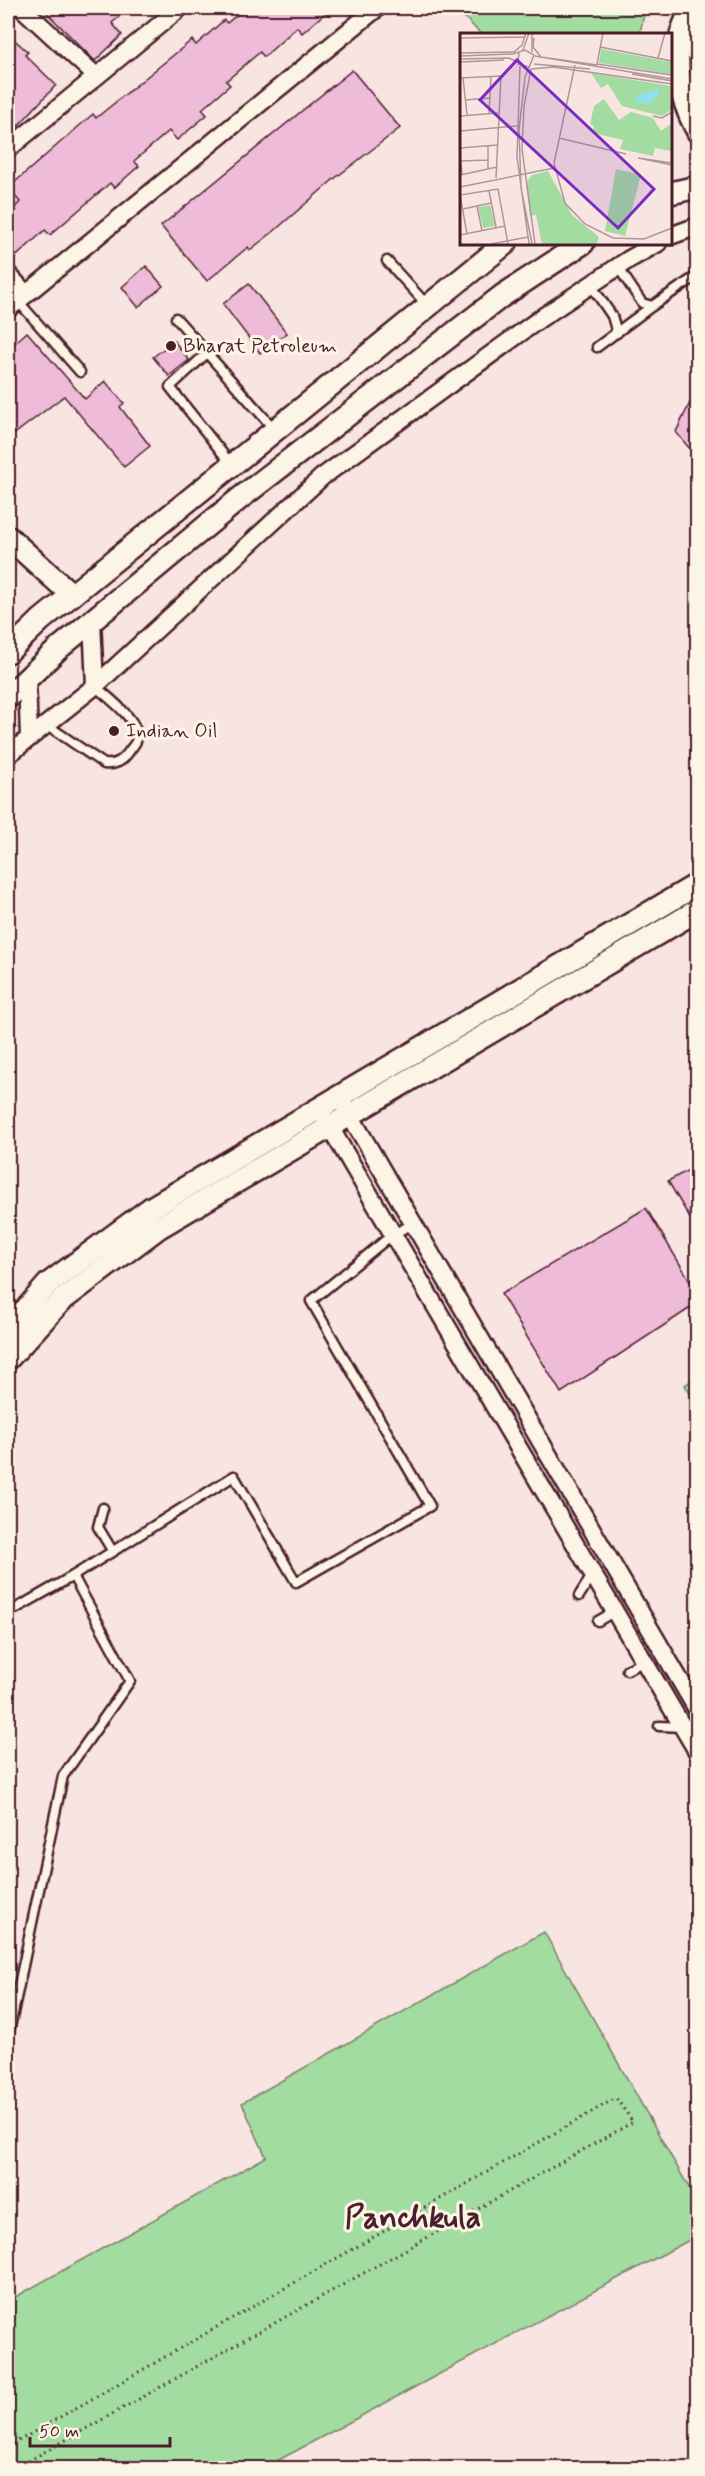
<svg xmlns="http://www.w3.org/2000/svg" width="705" height="2476" viewBox="0 0 705 2476" font-family="Mynerve,sans-serif">
<style>
.green{fill:#a2dca1;stroke:#767e66;stroke-width:1.5}
.building{fill:#eebbd9;stroke:#4a1f2b;stroke-width:1.5}
.lines{fill:none;stroke-linecap:round;stroke-linejoin:round}
.service-casing{stroke:#4a1f2b;stroke-width:13}
.minor-casing{stroke:#4a1f2b;stroke-width:21}
.tertiary-casing{stroke:#4a1f2b;stroke-width:26}
.path{stroke:#4a1f2b;stroke-width:3;stroke-dasharray:1.5 4.5;stroke-linecap:butt}
.service{stroke:#fcf5e5;stroke-width:8}
.minor{stroke:#fcf5e5;stroke-width:16}
.tertiary{stroke:#fcf5e5;stroke-width:21}
.poi-dot{fill:#4a1f2b;stroke:#fcf5e5;stroke-width:2}
.labels{text-anchor:middle;dominant-baseline:central;stroke-width:6;stroke-linejoin:round;paint-order:stroke}
.poi-label{font-size:20px;fill:#4a1f2b;stroke:#fcf5e5;text-anchor:start}
.town-label{font-size:32px;font-weight:bold;fill:#4a1f2b;stroke:#fcf5e5}
.inset-road{fill:none;stroke:#b29598;stroke-width:1.5}
.view{fill:#7b2cbf;fill-opacity:0.15;stroke:#7b2cbf;stroke-width:3}
.inset-edge{fill:none;stroke:#4a1f2b;stroke-width:3}
</style>
<rect width="100%" height="100%" fill="#f8e4e1"/>
<filter id="ink" filterUnits="userSpaceOnUse"><feTurbulence type="fractalNoise" baseFrequency=".0167" numOctaves="2"/><feDisplacementMap in="SourceGraphic" scale="12" xChannelSelector="R" yChannelSelector="G"/><feConvolveMatrix kernelMatrix="1 2 1 2 8 2 1 2 1" color-interpolation-filters="sRGB"/></filter>
<g filter="url(#ink)">
<g class="green">
<polygon points="455,8 645,8 640,34 481,34"/>
<polygon points="697,1377 697,1406 685,1385"/>
<polygon points="544,1932 697,2202 697,2236 264,2468 8,2468 8,2301 266,2157 242,2103"/>
</g>
<g class="building">
<polygon points="42,8 129,8 112,23 122,35 95,61"/>
<polygon points="245,8 331,8 302,33 297,27 264,57 260,52 226,81 230,85 202,109 207,115 177,140 169,131 134,161 139,166 114,188 110,183 50,235 45,230 8,264 8,215 20,202 8,188 93,114 96,118 192,40 196,45 224,20 227,23"/>
<polygon points="8,34 28,52 25,55 56,85 18,126 8,116"/>
<polygon points="352,70 400,128 334,179 273,232 250,250 248,247 207,281 161,226"/>
<polygon points="146,266 163,286 138,307 122,287"/>
<polygon points="249,284 287,333 260,353 223,304"/>
<polygon points="27,332 85,399 105,381 124,403 120,407 150,446 124,467 64,396 8,439 8,349"/>
<polygon points="174,341 189,360 169,376 153,357"/>
<polygon points="698,386 698,459 676,432"/>
<polygon points="698,1165 698,1232 668,1181"/>
<polygon points="646,1208 698,1294 698,1303 561,1393 501,1294"/>
</g>
<g class="lines">
<g class="service-casing">
<g id="service">
<polyline points="387,261 427,305"/>
<polyline points="618,267 642,303 652,306 698,275"/>
<polyline points="591,285 612,316 617,333"/>
<polyline points="18,301 80,372"/>
<polyline points="176,318 275,430"/>
<polyline points="597,347 652,306"/>
<polyline points="207,353 170,387 231,464"/>
<path d="M47,725l57,39c11,1 17,-2 24,-11 2,-4 7,-8 8,-12 7,-19 -29,-44 -41,-55"/>
<polyline points="103,1508 98,1527 113,1552"/>
<polyline points="579,1596 593,1574"/>
<polyline points="8,1613 73,1576"/>
<polyline points="598,1621 615,1611"/>
<polyline points="627,1670 644,1661"/>
<polyline points="659,1726 683,1727"/>
<polyline points="8,2037 63,1776 130,1681 73,1576 234,1476 296,1582 430,1506 311,1301 393,1234 413,1224"/>
</g>
</g>
<g class="minor-casing">
<g id="minor">
<polyline points="22,8 96,76"/>
<polyline points="8,149 180,8"/>
<polyline points="670,236 698,226"/>
<polyline points="8,274 26,294"/>
<polyline points="8,309 377,8"/>
<polyline points="92,621 95,686"/>
<polyline points="27,679 29,737"/>
<polyline points="8,755 95,686 322,477 541,318 628,260 658,243"/>
<polyline points="344,1105 698,1711"/>
<polyline points="324,1117 698,1753"/>
</g>
</g>
<g class="tertiary-casing">
<g id="tertiary">
<path d="M693,8c-25,38 -16,86 5,124"/>
<polyline points="670,193 698,187"/>
<polyline points="8,537 72,595"/>
<polyline points="8,652 41,620 506,243"/>
<polyline points="8,697 58,649 239,499 502,296 583,243"/>
<polyline points="8,1330 48,1284 151,1208 698,884"/>
<polyline points="8,1359 62,1300 158,1228 698,910"/>
</g>
</g>
<polyline class="path" points="8,2447 616,2098 633,2122 16,2468"/>
<use href="#service" class="service"/>
<use href="#minor" class="minor"/>
<use href="#tertiary" class="tertiary"/>
</g>
</g>
<g class="poi-dot">
<circle cx="171" cy="346" r="6"/>
<circle cx="114" cy="731" r="6"/>
</g>
<g class="labels">
<g class="poi-label">
<text x="183" y="346">Bharat Petroleum</text>
<text x="126" y="731">Indian Oil</text>
</g>
<g class="town-label">
<text x="413" y="2218">Panchkula</text>
</g>
</g>
<g transform="translate(460 33)">
<rect width="212" height="212" fill="#f8e4e1"/>
<path d="M141,16l70,13v12l-72,-11zM131,40l80,13v24l-9,6 -40,-10 -14,-22 -7,4zM144,66l15,21 12,-8 22,6 8,13 10,-7v27l-16,-3 -2,8 -33,-7 3,-9 -30,-7 1,-7 -4,-2 4,-18zM156,136l25,6 -16,61 -20,-5zM88,138l24,44 27,22 -2,7h-55l-6,-29 -6,1 -4,-33 6,-8zM30,172l5,21 -12,2 -5,-21z" fill="#a2dca1"/>
<path d="M199,55v6l-10,10 -15,-2 6,-8z" fill="#90e1ea"/>
<path class="inset-road" d="M72,0v19M0,5l65,-1M74,5l-1,9 8,10 56,8M140,14l72,14M63,17l6,-17M59,19l-1,12 11,3M0,20l54,-1 8,-7 4,-12M0,23l53,-2 12,-4 9,5 -9,22 -6,53 2,58 11,56M75,23l137,23M198,25l7,-25M0,26l49,-1 8,4M0,29l44,-2M74,31l56,5M137,31l75,11M137,31l6,-31M115,32l-21,98 11,40 20,21 28,14 31,1 28,-11M60,33l-3,91 12,87M172,41l40,7M0,45l41,-2 -5,102M3,45l4,37M5,67l25,-2M29,80l2,-37M0,83l38,-3M193,83l9,2 10,-6M0,98l57,-5M99,105l67,16M0,115l37,-3M0,117l2,24M1,128l27,-1M212,130l-34,-5 34,7M28,135v-22M0,142l37,-8M0,154l94,-19M29,158l7,36M17,173l5,25M3,176l28,-6M7,201l-7,-39 38,-6 10,55M0,202l45,-9M31,211l37,-7M75,211l-13,-95 2,-43 7,-37 22,-2 119,17"/>
<path class="view" d="M57,27l137,129 -36,39 -138,-128z"/>
<rect width="212" height="212" class="inset-edge"/>
</g>
<rect width="705" height="2476" fill="none" stroke="#fcf5e5" stroke-width="30"/>
<rect x="15" y="15" width="675" height="2446" fill="none" stroke="#4a1f2b" stroke-width="2" filter="url(#ink)"/>
<path d="M30 2437v9h140v-9" fill="none" stroke="#4a1f2b" stroke-width="3"/>
<text x="39" y="2437" font-size="18" fill="#4a1f2b" stroke="#fcf5e5" stroke-width="4.5" paint-order="stroke">50 m</text>
</svg>
